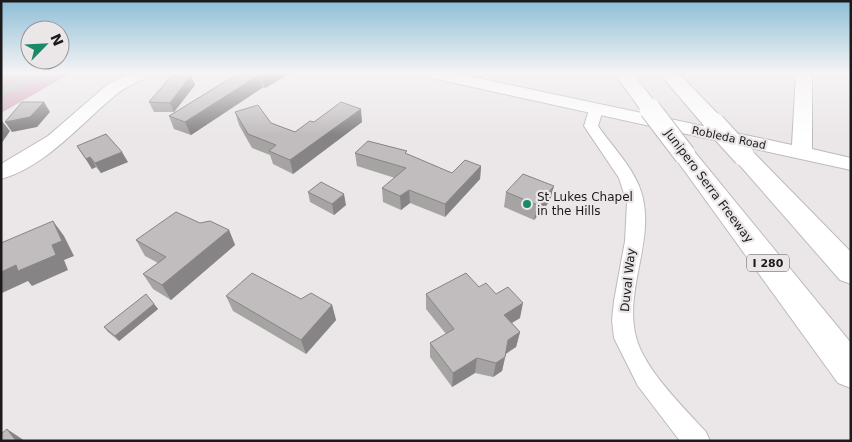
<svg xmlns="http://www.w3.org/2000/svg" width="852" height="442" viewBox="0 0 852 442" font-family="'DejaVu Sans',sans-serif">
<style>
.forest{fill:#d1aabd}
.lines{fill:none;stroke-linecap:round;stroke-linejoin:round}
.stream{stroke:#a2cebb;stroke-width:4}
.street-casing{stroke:#bebabc;stroke-width:2}
.secondary-casing{stroke:#bebabc;stroke-width:2}
.highway-casing{stroke:#bebabc;stroke-width:2}
.street{fill:#fff;fill-rule:evenodd}
.secondary{fill:#fff;fill-rule:evenodd}
.highway{fill:#fff;fill-rule:evenodd}
.highway-bridge-casing{stroke:#bebabc;stroke-width:23;stroke-linecap:butt}
.highway-bridge{stroke:#fff;stroke-width:21}
.wall{fill:#a6a3a3}
.shaded-wall{fill:#878485}
.building{fill:#c1bdbe;stroke:#878485}
.poi-dot{fill:#1b8968;stroke:#ebe7e9;stroke-width:2}
.labels{text-anchor:middle;dominant-baseline:central;stroke-width:4.5;stroke-linejoin:round;paint-order:stroke}
.far-street-label{font-size:11px;fill:#1c1a1b;stroke:#ebe7e9}
.shield{fill:#ebe7e9;stroke:#5a5859;stroke-width:1}
.shield-label{font-size:11px;font-weight:bold;fill:#1c1a1b}
.street-label{font-size:12px;fill:#1c1a1b;stroke:#ebe7e9}
.poi-label{font-size:12px;fill:#1c1a1b;stroke:#ebe7e9;text-anchor:start}
</style>
<rect width="100%" height="100%" fill="#ebe7e9"/>
<polygon class="forest" points="1,73 71,73 1,113"/>
<g class="lines">
<polyline class="stream" points="1,93 38,73"/>
<g class="street-casing">
<path id="street" d="M596,106l7,4 -5,16c13,19 32,38 41,60 20,49 -16,101 -3,151 8,32 48,71 70,95l4,9h-30l-42,-55 -24,-48 -2,-18 2,-19 11,-60 2,-38 -8,-25 -35,-52 5,-16z"/>
</g>
<g class="secondary-casing">
<g id="secondary">
<path d="M131,73h20l-2,3c-10,6 -22,10 -31,17 -35,28 -72,74 -117,86v-15l47,-28 60,-52z"/>
<polygon points="424,73 454,73 792,145 796,73 812,73 812,149 851,158 851,170 432,78 426,76"/>
</g>
</g>
<g class="highway-casing">
<g id="highway">
<polygon points="614,73 633,73 660,109 657,113 650,115 643,113"/>
<polygon points="659,73 678,73 722,118 725,123 722,128 714,129 706,128"/>
<polygon points="685,148 693,150 851,343 851,388 838,383 673,155 677,150"/>
<polygon points="744,149 752,151 851,252 851,284 840,280 736,161 732,156 736,151"/>
</g>
</g>
<use href="#street" class="street"/>
<use href="#secondary" class="secondary"/>
<use href="#highway" class="highway"/>
<g class="highway-bridge-casing">
<g id="highway-bridge">
<polyline points="650,109 685,155"/>
<polyline points="714,123 744,156"/>
</g>
</g>
<use href="#highway-bridge" class="highway-bridge"/>
</g>
<g class="wall">
<polygon points="236,73 291,73 265,88 262,88 191,135 174,129 169,116 237,74"/>
<polygon points="195,85 174,112 154,112 149,102"/>
<polygon points="235,112 271,123 295,132 314,122 362,122 293,174 273,164 270,155 252,148 239,125"/>
<polygon points="77,146 128,162 101,173 96,167 92,169"/>
<polygon points="355,153 407,154 452,173 481,166 480,179 445,217 410,203 401,210 383,202 382,188 395,178 357,166"/>
<polygon points="308,192 346,205 334,215 310,202"/>
<polygon points="506,192 550,201 534,220 504,207"/>
<polygon points="200,223 229,230 235,245 171,300 153,289 143,274 158,263 145,256 136,240"/>
<polygon points="479,287 520,318 512,323 520,332 516,347 506,354 502,371 493,377 475,373 452,387 430,357 430,343 446,334 426,309 426,294"/>
<polygon points="226,296 301,299 332,305 336,320 306,354 233,311"/>
<polygon points="154,304 158,309 119,341 108,332 104,327"/>
</g>
<g class="shaded-wall">
<polygon points="268,73 291,73 265,88 262,76"/>
<polygon points="191,75 195,85 174,112 170,103"/>
<polygon points="259,75 262,88 191,135 185,122"/>
<polygon points="44,102 50,112 37,127 12,132 5,122"/>
<polygon points="361,109 362,122 293,174 290,160"/>
<polygon points="2,121 10,131 1,144 1,122"/>
<polygon points="122,152 128,162 101,173 95,163"/>
<polygon points="90,157 96,167 92,169 86,159"/>
<polygon points="481,166 480,179 445,217 445,204"/>
<polygon points="554,186 550,201 534,220 537,205"/>
<polygon points="409,190 410,203 401,210 400,196"/>
<polygon points="344,194 346,205 334,215 332,204"/>
<polygon points="53,221 64,236 74,256 64,260 68,270 32,286 28,281 2,293 1,292 1,272 52,245"/>
<polygon points="229,230 235,245 171,300 162,285"/>
<polygon points="523,303 520,318 501,329 504,315"/>
<polygon points="154,304 158,309 119,341 115,336"/>
<polygon points="332,305 336,320 306,354 301,340"/>
<polygon points="520,332 516,347 505,354 508,340"/>
<polygon points="505,357 502,371 493,377 496,363"/>
<polygon points="477,358 475,373 452,387 453,373"/>
<polygon points="7,429 25,441 16,441"/>
</g>
<g class="building">
<polygon points="239,73 268,73 262,76 259,75 185,122 169,116"/>
<polygon points="172,75 191,75 170,103 149,102"/>
<polygon points="22,102 44,102 30,117 5,122"/>
<polygon points="341,102 361,109 290,160 269,151 276,145 248,134 235,112 258,105 271,123 295,132 310,121 314,122"/>
<polygon points="106,134 122,152 95,163 90,157 86,159 77,146"/>
<polygon points="368,141 407,151 405,153 452,173 465,160 481,166 445,204 409,190 400,196 382,188 406,168 355,153"/>
<polygon points="523,174 554,186 537,205 506,192"/>
<polygon points="321,182 344,194 332,204 308,192"/>
<polygon points="176,212 200,223 210,221 229,230 162,285 143,274 166,257 136,240"/>
<polygon points="53,221 62,241 52,245 56,255 18,271 16,265 1,272 1,243"/>
<polygon points="252,273 301,299 311,293 332,305 301,340 226,296"/>
<polygon points="466,273 479,287 486,283 496,294 508,287 523,303 504,315 520,332 508,340 505,357 496,363 477,358 453,373 430,343 454,329 426,294"/>
<polygon points="146,294 154,304 115,336 104,327"/>
<polygon points="7,429 16,441 1,441 1,434"/>
</g>
<linearGradient id="sky" x2="0" y2="1"><stop stop-color="#8cbed6"/><stop offset="0.54" stop-color="#f6f4f5"/><stop offset="1" stop-color="#f6f4f5" stop-opacity="0"/></linearGradient>
<rect width="852" height="135" fill="url(#sky)"/>
<circle class="poi-dot" cx="527" cy="204" r="5"/>
<g class="labels">
<g class="far-street-label">
<text transform="translate(729 138) rotate(12)">Robleda Road</text>
</g>
<rect class="shield" x="747" y="254.5" width="42" height="17" rx="4"/>
<g class="shield-label">
<text x="768" y="263">I 280</text>
</g>
<g class="street-label">
<text transform="translate(709 186) rotate(53)">Junipero Serra Freeway</text>
<text transform="translate(628 280) rotate(-84)">Duval Way</text>
</g>
<g class="poi-label">
<text x="537" y="197">St Lukes Chapel<tspan x="537" dy="14">in the Hills</tspan></text>
</g>
</g>
<rect width="852" height="442" fill="none" stroke="#1c1a1b" stroke-width="5"/>
<g transform="translate(45 45) rotate(66)"><circle r="24" fill="#ebe7e9" stroke="#989597"/>
<path d="M0-4L9 19L0 12L-9 19Z" fill="#1b8968"/>
<text y="-8" font-size="14" font-weight="bold" text-anchor="middle" fill="#1c1a1b">N</text>
</g>
</svg>
